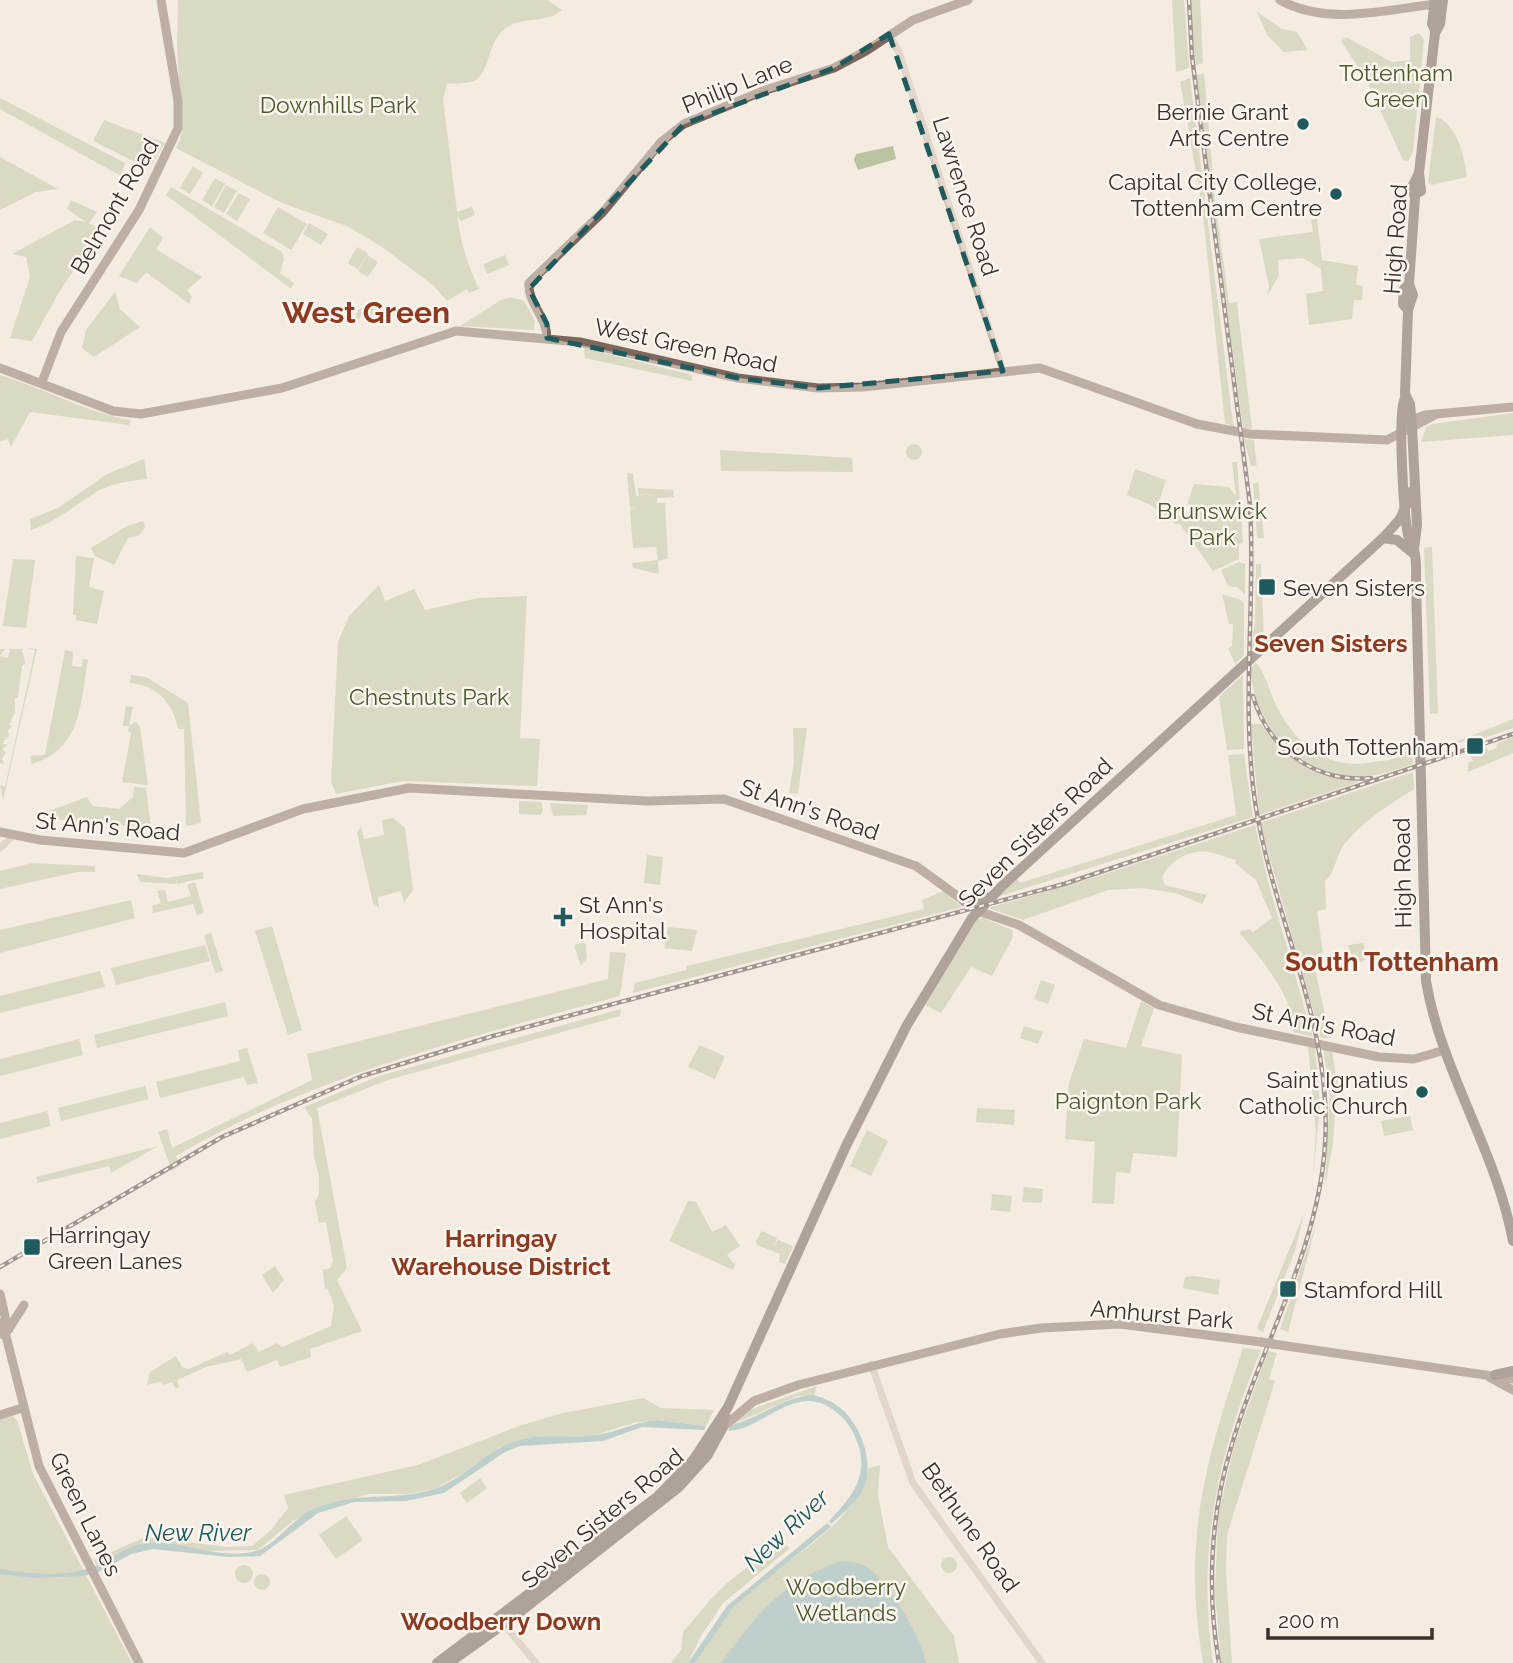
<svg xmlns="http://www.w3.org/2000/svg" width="1513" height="1663" viewBox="0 0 1513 1663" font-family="Raleway,sans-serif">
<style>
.green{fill:#b8c4a0}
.water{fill:#7fb0b2}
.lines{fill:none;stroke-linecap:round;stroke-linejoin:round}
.minor{stroke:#cdbbac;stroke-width:7}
.major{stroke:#7d675c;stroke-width:9}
.highway{stroke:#5c4a42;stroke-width:10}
.rail-casing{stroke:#3b302b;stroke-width:4.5}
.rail{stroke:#fbf5ee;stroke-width:2;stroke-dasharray:5;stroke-linecap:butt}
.major-bridge{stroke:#7d675c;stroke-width:9}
.marked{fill:none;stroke:#1f5a5e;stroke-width:5;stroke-dasharray:14 9;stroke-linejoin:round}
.poi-dot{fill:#1f5a5e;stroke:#fbf5ee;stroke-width:2.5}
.labels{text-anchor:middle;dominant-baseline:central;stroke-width:5;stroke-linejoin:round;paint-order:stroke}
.park-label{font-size:23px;fill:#4a5a2e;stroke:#fbf5ee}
.street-label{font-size:23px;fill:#3b302b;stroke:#fbf5ee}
.poi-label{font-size:23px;fill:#3b302b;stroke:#fbf5ee;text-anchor:end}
.neighbourhood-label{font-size:24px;font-weight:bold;fill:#8c3b22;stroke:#fbf5ee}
.water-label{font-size:24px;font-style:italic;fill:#1f5a5e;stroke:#fbf5ee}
.quarter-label{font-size:26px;font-weight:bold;fill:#8c3b22;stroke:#fbf5ee}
.district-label{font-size:30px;font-weight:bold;fill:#8c3b22;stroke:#fbf5ee}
</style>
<rect width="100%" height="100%" fill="#f4ebe1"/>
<g class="green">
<path d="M178,0h369l15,10c-15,14 -38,6 -55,17 -20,13 -17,47 -33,54 -8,3 -19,2 -27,3l-4,15 14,113 15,-5 3,8 -14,6 -4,-6c3,26 11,51 22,74l-10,4 -2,-4 -20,12 -13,-15 -52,-39 -35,-21 -65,-23 -106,-55c14,-24 3,-56 2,-82 -2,-22 0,-44 0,-66z"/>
<polygon points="1172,0 1184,0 1189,68 1176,72"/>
<polygon points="1190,0 1200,0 1203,63 1194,66"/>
<polygon points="1257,12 1282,29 1297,32 1308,50 1284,52 1267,35"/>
<polygon points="1419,33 1424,40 1413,152 1408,161 1403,160 1366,79 1341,41 1346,37 1392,62 1410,60 1410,37"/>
<polygon points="1204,73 1215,201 1229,303 1237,302 1252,429 1243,428 1196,80 1196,76"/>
<polygon points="1190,78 1233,423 1235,427 1225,423 1202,206 1180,82"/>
<polygon points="0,98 125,163 121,176 0,109"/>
<path d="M1436,117c20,5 29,41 31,60l-36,8 -3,-3z"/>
<polygon points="104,120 165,143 149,169 93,141"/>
<polygon points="893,146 896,159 858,170 854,160 856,154"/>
<polygon points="0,157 58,189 36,192 0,210"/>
<polygon points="193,166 203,173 190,194 180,188"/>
<polygon points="215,178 225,184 212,206 202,200"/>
<polygon points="226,185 237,191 224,213 214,207"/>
<polygon points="171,187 282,252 284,259 280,273 294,283 291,289 166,195"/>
<polygon points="239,193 250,199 237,221 226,214"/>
<polygon points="71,200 97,212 89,223 101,230 59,292 32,341 10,338 30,277 26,257 12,254 75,220 86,222 67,209"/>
<polygon points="278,207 307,224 291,250 263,233"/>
<polygon points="1317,219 1322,260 1358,266 1356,285 1363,286 1362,300 1354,300 1352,319 1309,325 1306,294 1323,291 1321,269 1303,258 1278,260 1279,275 1268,295 1269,286 1259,239 1313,232 1311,220"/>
<polygon points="309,223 328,234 321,245 303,234"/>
<polygon points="150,227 163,238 156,249 202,277 187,290 192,297 189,304 146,272 137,283 119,276"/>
<polygon points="357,247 368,253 358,269 348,263"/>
<polygon points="367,255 378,262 368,277 358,271"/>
<polygon points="505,255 509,265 487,274 483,264"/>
<polygon points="115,292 120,309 140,327 94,357 82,348 86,330"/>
<polygon points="511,297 524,301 535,321 534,330 460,326 501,300"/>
<polygon points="377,302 399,314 378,318 362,315 353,324 358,310"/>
<polygon points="584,348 692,375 692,381 585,358"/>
<path d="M0,375c44,13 86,38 131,45l-2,5 -99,-13 -19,35 -3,-8 -8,3z"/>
<polygon points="1513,413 1513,435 1421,442 1426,427 1433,424"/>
<polygon points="1244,439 1254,440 1264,538 1257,538 1253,483 1258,483 1257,466 1251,466"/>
<circle cx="914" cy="452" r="8"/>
<polygon points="720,450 852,458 853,472 721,471"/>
<path d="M144,459l3,20c-17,2 -34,4 -49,12 -23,14 -40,30 -67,39l-1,-11 28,-11 49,-34z"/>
<polygon points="1232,462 1237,462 1243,543 1239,544 1239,559 1213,571 1180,524 1174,524 1172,517 1170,519 1149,504 1127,495 1135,469 1166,480 1157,507 1173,515 1188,515 1191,506 1187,505 1194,484 1229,487 1236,496"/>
<polygon points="627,473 633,474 636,496 656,494 639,495 638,488 673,490 674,497 657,498 657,503 665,503 668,558 658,561 659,574 633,568 632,563 658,560 656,547 633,548 630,509 637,508 630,508"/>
<polygon points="143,521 145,527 140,535 128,538 114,565 95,556 91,548 127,526"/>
<polygon points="1432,547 1438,713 1430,714 1424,548"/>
<polygon points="76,556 94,558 89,587 104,591 97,624 76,620 76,615 73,615"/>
<polygon points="13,559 35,560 26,628 3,626"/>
<polygon points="1239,562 1245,564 1245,595 1237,587 1228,586 1221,570"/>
<polygon points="1256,564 1261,564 1264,638 1251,649 1255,621"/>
<polygon points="379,585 385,601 414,589 425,610 478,598 527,596 520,738 540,739 537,786 403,781 336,794 331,782 338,642 349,616"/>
<polygon points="1222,594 1241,600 1244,604 1244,655 1235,664 1228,648 1232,646 1233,624 1229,624"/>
<polygon points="27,648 37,649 3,800 0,785 5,787 35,650"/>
<polygon points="0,649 5,649 0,656 8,658 10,649 22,649 25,663 22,666 18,698 15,698 15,712 9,725 12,726 8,730 9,737 4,738 9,739 4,740 3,744 8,745 2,749 6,753 2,758 4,764 0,763"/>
<path d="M65,650l8,2 -1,14 10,1 1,-8 5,1c-8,44 -6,89 -56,104l-2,-8 15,-1z"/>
<path d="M1256,663c10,11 14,30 21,44 19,38 51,64 96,55 8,-1 21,-2 27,-6 4,-3 7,-5 13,-8v16c-15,5 -31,11 -47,12 -62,4 -110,-44 -116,-107z"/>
<path d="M131,675l15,2 42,26 13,120 -15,3 -2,-97h-6c-4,-25 -22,-45 -48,-46z"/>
<polygon points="1243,675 1244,749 1227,750 1219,697"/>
<polygon points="126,706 133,707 129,725 136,722 140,727 148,785 122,782 131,733 128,731 129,726 123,726"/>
<polygon points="1513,719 1513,728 1470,743 1469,739 1451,746 1439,746 1442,754 1431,758 1430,749 1435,748 1435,745 1449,741 1451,744"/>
<path d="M1251,724h10c15,24 37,44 65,52 11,3 24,3 33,6l-100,33z"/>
<polygon points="793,728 807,728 798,794 789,793 794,761"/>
<polygon points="1513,736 1513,753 1468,772 1468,763 1473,761 1470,756 1487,748 1488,751 1497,748 1496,745"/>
<polygon points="1244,754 1253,817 997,897 1017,879 1020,883 1236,815 1228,755"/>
<path d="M1413,772l1,17c-24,15 -57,36 -72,59 -6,10 -9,28 -17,33l1,28 -9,2 6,42 -6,1 1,9 -4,1 16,74h-9l-61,-215z"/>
<polygon points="134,787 146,788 151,828 43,818 41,814 87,797 93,806 119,809 133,797"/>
<polygon points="519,801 541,802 543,811 540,815 519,814"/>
<polygon points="550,803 588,805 586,815 553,816"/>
<polygon points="393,818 405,828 413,890 404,902 401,891 378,897 379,908 373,903 357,833 361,826 364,839 384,835 382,820"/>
<path d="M1255,825l13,57 45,155 -20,-5c5,-30 -35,-77 -54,-100l10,-3 4,3 19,-14 -16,-38 -21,-17 1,-3c-9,-2 -19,-7 -27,-8 -19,-3 -40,9 -47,26l3,7 42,10 -5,9 -26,-11 -34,-5 -34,2 -85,30 -35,-12 108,-31z"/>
<polygon points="647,855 663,857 660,885 644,883"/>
<polygon points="32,863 95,866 95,872 77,872 0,889 0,871"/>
<polygon points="203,872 204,878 177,884 176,880 176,884 140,882 137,874 167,878"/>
<polygon points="195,882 204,913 197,915 193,904 153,913 152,906 161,903 157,891 165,890 168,902 191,896 187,885"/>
<polygon points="943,891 962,907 633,993 635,983 686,970 687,966 924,909 922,900"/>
<polygon points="131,900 135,918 0,953 0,930"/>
<polygon points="984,918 1012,930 1013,937 992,976 971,967 941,1013 924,1005 977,920"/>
<polygon points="272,926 302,1030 288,1035 255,931"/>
<polygon points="668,927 697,930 692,951 664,948"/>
<polygon points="211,933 223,971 215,973 204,935"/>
<polygon points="582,943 586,944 587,958 581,966 574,945"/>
<polygon points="1364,943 1365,959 1362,962 1353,961 1348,945"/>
<polygon points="205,945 210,961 116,985 111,968"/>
<path d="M610,952l16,1 -6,43c-152,42 -307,79 -444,160l5,9 -9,6 -14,-39 9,-3 5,19 140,-68 -5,-26 301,-75z"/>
<polygon points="100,971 105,987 0,1013 0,996"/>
<polygon points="1041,980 1055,985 1048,1004 1034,999"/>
<polygon points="1141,1001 1154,1008 1141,1046 1182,1055 1177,1157 1133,1153 1130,1173 1116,1172 1114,1204 1092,1203 1095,1142 1065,1139 1069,1083 1084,1039 1126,1048"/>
<polygon points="225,1002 228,1016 97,1048 94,1035"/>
<polygon points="621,1009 620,1016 388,1080 317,1108 347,1268 337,1280 362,1331 310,1349 311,1357 280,1367 277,1360 247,1372 241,1359 206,1367 177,1380 179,1387 176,1389 172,1382 163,1385 161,1381 147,1385 150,1372 176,1356 182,1367 189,1369 227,1352 230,1355 253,1343 259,1352 277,1343 282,1347 331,1326 334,1306 328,1289 325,1290 323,1270 330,1268 333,1261 326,1222 319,1223 315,1202 319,1194 319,1176 314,1158 312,1119 304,1107 379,1076"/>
<polygon points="1024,1026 1043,1032 1038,1044 1020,1038"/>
<polygon points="79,1039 83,1055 0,1076 0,1059"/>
<polygon points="699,1045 725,1056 715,1079 688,1067"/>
<polygon points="1308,1046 1315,1047 1320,1106 1313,1176 1316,1131"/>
<polygon points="247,1048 258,1083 247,1085 244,1077 160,1098 156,1082 240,1061 238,1050"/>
<polygon points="1323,1049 1332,1051 1340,1099 1335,1111 1333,1144 1325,1186 1330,1088"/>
<polygon points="145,1086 149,1099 61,1121 58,1108"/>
<polygon points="977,1108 1015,1110 1014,1125 976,1122"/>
<polygon points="47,1111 51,1126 0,1139 0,1123"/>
<polygon points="1410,1116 1413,1130 1384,1136 1381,1121"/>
<polygon points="867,1130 888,1141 871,1176 850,1166"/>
<polygon points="158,1146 111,1173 109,1166 38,1183 36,1177"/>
<polygon points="1024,1187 1043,1189 1042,1203 1022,1202"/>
<polygon points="992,1194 1012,1196 1010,1212 991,1210"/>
<polygon points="688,1201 696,1202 712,1232 726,1225 740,1246 727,1255 735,1265 733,1270 669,1241"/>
<polygon points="1304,1214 1295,1251 1263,1332 1257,1328"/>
<polygon points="1317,1221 1288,1332 1280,1329"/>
<polygon points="762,1231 777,1238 774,1246 778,1240 793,1246 785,1264 779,1262 780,1254 757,1245 756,1241"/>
<polygon points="275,1266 284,1280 273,1293 262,1275"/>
<polygon points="1195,1276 1220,1280 1218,1295 1183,1288 1185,1277"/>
<path d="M1243,1348l18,2c-44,106 -64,198 -48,313h-10c-21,-124 2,-199 40,-315z"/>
<polygon points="1268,1351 1277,1353 1269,1379 1275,1381 1227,1535 1226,1571 1232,1663 1221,1663 1215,1592 1218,1516 1235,1443"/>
<polygon points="817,1386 814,1395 797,1396 731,1425 752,1409"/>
<polygon points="643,1398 661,1408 714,1410 706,1426 657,1420 633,1423 592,1436 523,1439 500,1447 460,1475 434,1489 408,1494 368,1494 294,1520 258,1550 201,1551 152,1543 129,1548 97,1566 94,1560 145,1537 228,1547 252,1546 271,1530 288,1508 284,1495 418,1465 519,1426 563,1413"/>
<polygon points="12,1416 17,1420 33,1474 132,1663 0,1663 0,1420"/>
<path d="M880,1465l-2,30 10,52 66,89 5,27h-264c12,-19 24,-43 40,-59 41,-40 122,-77 134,-136z"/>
<polygon points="480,1478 487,1488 467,1503 460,1493"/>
<polygon points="346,1516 363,1540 336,1559 319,1535"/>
<polygon points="780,1541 790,1548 723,1603 701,1636 688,1663 671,1663 681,1650 683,1632 711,1599 726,1584"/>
<circle cx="949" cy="1565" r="8"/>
<circle cx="244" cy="1574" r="9"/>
<circle cx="262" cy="1582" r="8"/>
</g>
<g class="water">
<path d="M814,1395c9,3 18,6 25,12 21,15 36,56 25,80 -7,16 -21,26 -33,37l-2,-3c21,-22 39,-43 30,-74 -5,-16 -13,-29 -27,-38 -37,-26 -68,20 -104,22l3,-6c30,-7 52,-29 83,-30z"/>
<path d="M657,1420l49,6 -2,4 -62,-3 -39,14 -83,5 -15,6 -61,41 -38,8 -52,1 -36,11 -58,43 -32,1 -75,-8 -22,5 -32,18 -15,4 -51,2 -33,-4v-5c31,4 64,10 95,-3 16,-6 29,-19 47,-22 38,-7 79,19 117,6 18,-7 35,-33 55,-41 45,-19 78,-7 120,-20 29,-9 49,-36 77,-46 28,-11 56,-4 85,-8 21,-3 39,-13 61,-15z"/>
<polygon points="827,1523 831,1527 734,1606 695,1663 688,1663 727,1606"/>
<path d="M840,1561c9,1 19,1 27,6 21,15 55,70 59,96h-205c37,-50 59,-79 119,-102z"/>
</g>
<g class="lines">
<g class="minor">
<polyline points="889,34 899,52 1003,371"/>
<polyline points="0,848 13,836"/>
<polyline points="871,1364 913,1483 1042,1663"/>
<polyline points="501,1621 536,1663"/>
</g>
<g class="major">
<path d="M1280,0c46,26 105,10 155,4"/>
<path d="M547,338c0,-21 -20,-36 -18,-55l74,-71 58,-70 23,-18 79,-33 71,-23 32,-17 47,-31 55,-20"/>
<polyline points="0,368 113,411 141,414 282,388 456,331 580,342 738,378 818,388 863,387 1040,368 1197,424 1250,434 1387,440 1435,415"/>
<polyline points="42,382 61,332 139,210 178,128 178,101 161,0"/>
<polyline points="1406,422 1425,415 1513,407"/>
<polyline points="0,832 40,840 184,853 303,809 409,788 647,801 724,799 916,866 978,911 1019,925 1159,1005 1236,1027 1379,1057 1414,1059 1445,1050"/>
<polyline points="0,1294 8,1330"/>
<polyline points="0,1323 2,1334 6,1336 39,1466 139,1663"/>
<polyline points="8,1330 24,1305"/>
<polyline points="1273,1344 1513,1379"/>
<polyline points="1489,1377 1513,1390"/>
<polyline points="0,1415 22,1408"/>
<polyline points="723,1427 754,1401 798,1385 1000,1334 1041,1328 1120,1324 1261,1342"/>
</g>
<g class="highway">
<polyline points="1435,0 1432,24 1435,30"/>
<polyline points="1415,194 1421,191 1419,173 1435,33 1440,24 1443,0"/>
<polyline points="1408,310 1403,304 1404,289 1409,284"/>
<path d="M1405,398c-8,13 -1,118 3,137 1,5 5,10 6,15 3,10 2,23 2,33l10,398c15,90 70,169 87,260"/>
<polyline points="1383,538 1397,540 1413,553"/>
<polyline points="1414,549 1417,525 1412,427 1410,404 1405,394 1408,310 1413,295 1409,284 1415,198 1412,187 1419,173"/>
<polyline points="964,901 991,897"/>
<polyline points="1495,1375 1513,1371"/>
<polyline points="437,1663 657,1497 694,1459 728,1407 846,1146 907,1025 972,918 1002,886 1383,538 1400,519 1413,490"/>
<polyline points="449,1663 511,1619 679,1487 707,1456 723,1427 725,1413"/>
</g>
<g class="rail-casing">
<g id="rail">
<path d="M1189,0l3,57 58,448c6,102 -10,203 6,303 19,115 77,218 69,337 -7,108 -66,203 -95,306 -20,68 -23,142 -11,212"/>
<path d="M1253,696c15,53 62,87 118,82"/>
<polyline points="0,1267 222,1137 362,1076 493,1036 1064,884 1513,734"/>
</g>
</g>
<use href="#rail" class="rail"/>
<polyline class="major-bridge" points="1261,1342 1273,1344"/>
</g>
<path d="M0 0H1513V1663H0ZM889,34l114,337 -185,17 -80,-10 -191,-40v-14l-18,-35 155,-165 150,-56z" fill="#f4ebe1" fill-opacity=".55" fill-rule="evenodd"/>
<path class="marked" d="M889,34l114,337 -185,17 -80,-10 -191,-40v-14l-18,-35 155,-165 150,-56z"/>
<g class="poi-dot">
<circle cx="1303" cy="124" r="7"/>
<circle cx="1336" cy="194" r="7"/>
<rect x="1258" y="578" width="18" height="18" rx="3.5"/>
<rect x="1466" y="737" width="18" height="18" rx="3.5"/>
<path d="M559.5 906.5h7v7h7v7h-7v7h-7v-7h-7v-7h7z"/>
<circle cx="1422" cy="1092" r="7"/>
<rect x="23" y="1238" width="18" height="18" rx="3.5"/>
<rect x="1279" y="1280" width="18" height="18" rx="3.5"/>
</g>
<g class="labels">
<g class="park-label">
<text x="1396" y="72">Tottenham<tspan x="1396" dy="26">Green</tspan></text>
<text x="338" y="104">Downhills Park</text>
<text x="1212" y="510">Brunswick<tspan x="1212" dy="26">Park</tspan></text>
<text x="429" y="696">Chestnuts Park</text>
<text x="1128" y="1100">Paignton Park</text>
<text x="846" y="1586">Woodberry<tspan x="846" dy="26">Wetlands</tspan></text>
</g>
<g class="street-label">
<text transform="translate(737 84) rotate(-22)">Philip Lane</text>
<text transform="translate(966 196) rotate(72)">Lawrence Road</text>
<text transform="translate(114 206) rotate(-60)">Belmont Road</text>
<text transform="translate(1395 239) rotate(-86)">High Road</text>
<text transform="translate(686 345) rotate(12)">West Green Road</text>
<text transform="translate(810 809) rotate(19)">St Ann's Road</text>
<text transform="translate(108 826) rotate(5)">St Ann's Road</text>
<text transform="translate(1035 832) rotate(-44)">Seven Sisters Road</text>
<text transform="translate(1402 873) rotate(-91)">High Road</text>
<text transform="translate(1324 1024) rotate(11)">St Ann's Road</text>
<text transform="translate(1162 1314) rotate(5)">Amhurst Park</text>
<text transform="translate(86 1514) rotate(64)">Green Lanes</text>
<text transform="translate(602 1518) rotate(-40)">Seven Sisters Road</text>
<text transform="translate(971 1527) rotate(55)">Bethune Road</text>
</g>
<g class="poi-label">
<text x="1289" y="111">Bernie Grant<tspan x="1289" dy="26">Arts Centre</tspan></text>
<text x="1322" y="181">Capital City College,<tspan x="1322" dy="26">Tottenham Centre</tspan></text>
<text x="1283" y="587" text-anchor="start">Seven Sisters</text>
<text x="1459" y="746">South Tottenham</text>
<text x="579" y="904" text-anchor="start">St Ann's<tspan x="579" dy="26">Hospital</tspan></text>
<text x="1408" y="1079">Saint Ignatius<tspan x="1408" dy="26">Catholic Church</tspan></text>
<text x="48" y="1234" text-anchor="start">Harringay<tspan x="48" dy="26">Green Lanes</tspan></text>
<text x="1304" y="1289" text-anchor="start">Stamford Hill</text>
</g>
<g class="neighbourhood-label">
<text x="1331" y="643">Seven Sisters</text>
<text x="501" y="1238">Harringay<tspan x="501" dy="28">Warehouse District</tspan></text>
<text x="501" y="1621">Woodberry Down</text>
</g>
<g class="water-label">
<text transform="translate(786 1530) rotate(-43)">New River</text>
<text x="198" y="1532">New River</text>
</g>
<g class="quarter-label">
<text x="1392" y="962">South Tottenham</text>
</g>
<g class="district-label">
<text x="366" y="312">West Green</text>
</g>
</g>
<path d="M1268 1628v10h164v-10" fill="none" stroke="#3b302b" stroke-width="3.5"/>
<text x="1278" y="1628" font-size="21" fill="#3b302b" stroke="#fbf5ee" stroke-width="5" paint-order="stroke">200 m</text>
</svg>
